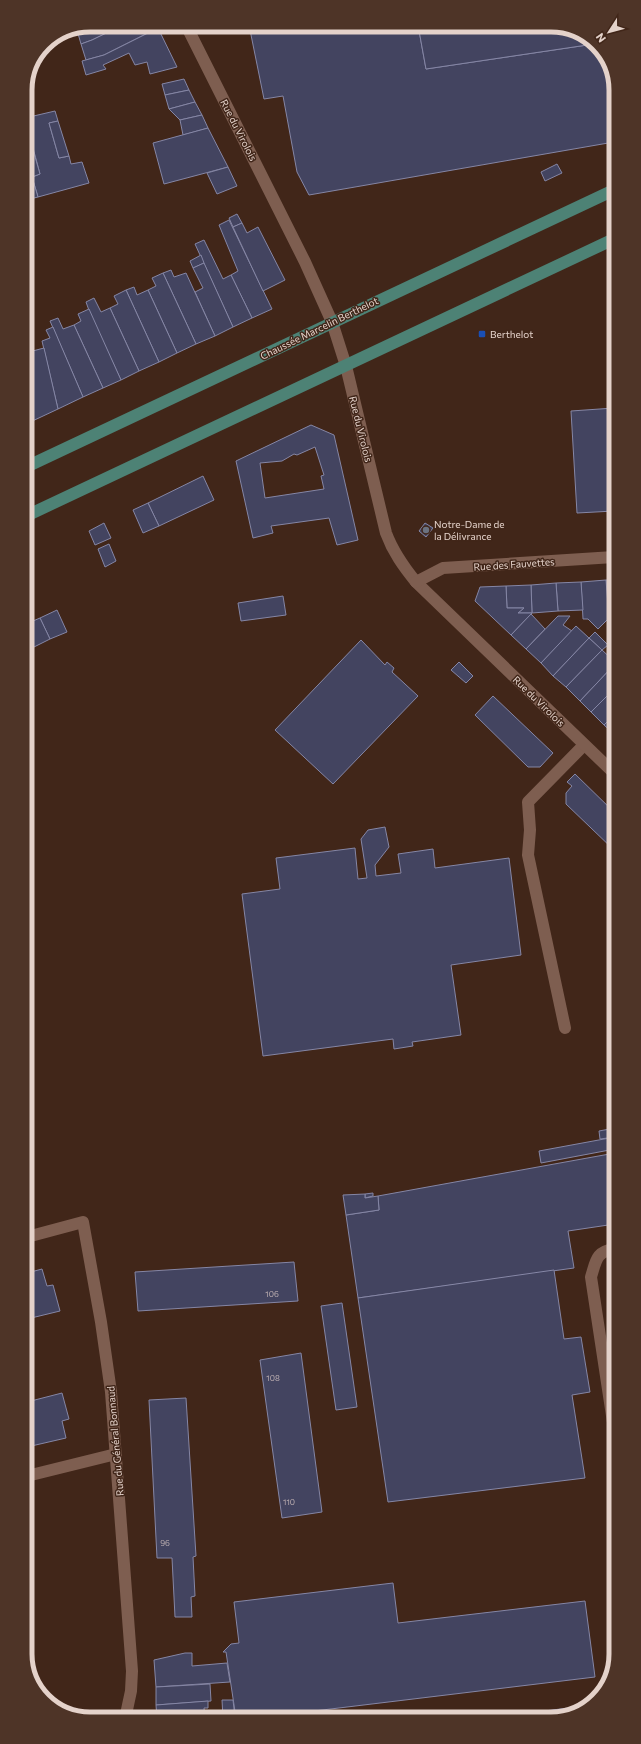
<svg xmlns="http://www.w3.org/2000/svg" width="641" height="1744" viewBox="0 0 641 1744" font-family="Commissioner,sans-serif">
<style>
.building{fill:#434460;stroke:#8586a5;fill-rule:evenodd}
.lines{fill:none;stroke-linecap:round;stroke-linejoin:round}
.service{stroke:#7e5e50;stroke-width:12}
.minor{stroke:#7e5e50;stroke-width:12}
.primary{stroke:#4d8275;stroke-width:12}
.transit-dot{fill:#1a4fb4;stroke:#412619;stroke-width:1.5}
.worship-dot{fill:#6b7280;stroke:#412619;stroke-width:1.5}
.labels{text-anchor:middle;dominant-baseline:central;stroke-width:3;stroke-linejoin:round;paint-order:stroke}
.number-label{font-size:8px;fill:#bcaeb0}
.street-label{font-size:10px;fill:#e4d2ca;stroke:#412619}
.poi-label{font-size:10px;fill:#e4d2ca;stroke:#412619;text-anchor:start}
.rim{fill:none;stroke:#e4d2ca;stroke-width:5}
</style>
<rect width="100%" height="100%" fill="#412619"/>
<g class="building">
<polygon points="90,25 123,25 92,40 81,44 77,30"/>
<polygon points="123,25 156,25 158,28 104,55 86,60 81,44 92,40"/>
<polygon points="249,25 418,25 426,69 594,44 614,73 614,142 309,195 297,172 283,96 264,99"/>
<polygon points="418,25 556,25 591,39 594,44 426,69"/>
<polygon points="158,28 177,67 150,74 147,62 135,65 129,53 103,65 106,69 86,75 82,61 104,55"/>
<polygon points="184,79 189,90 165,95 162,84"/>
<polygon points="189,90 195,102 169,109 165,95"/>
<polygon points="195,102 202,115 180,120 169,109"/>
<polygon points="55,111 58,121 49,123 59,158 69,156 71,164 82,162 89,183 38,197 32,177 40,174 25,118"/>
<polygon points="202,115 208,128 183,135 180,120"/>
<polygon points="58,121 69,156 59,158 49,123"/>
<polygon points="25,122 40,174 32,177 38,197 30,199 25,195"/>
<polygon points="208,128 228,167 164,184 153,143"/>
<polygon points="557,164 562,173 545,181 541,172"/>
<polygon points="228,167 237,186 217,194 207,173"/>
<polygon points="237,214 242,223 233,227 229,218"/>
<polygon points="229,220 272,309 252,318 231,275 238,271 219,225"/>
<polygon points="242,223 247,233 258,227 285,280 263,291 233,227"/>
<polygon points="204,240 223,279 231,275 252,318 233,327 195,244"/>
<polygon points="201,255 204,263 193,268 190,261"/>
<polygon points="204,263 233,327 215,336 195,292 203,288 193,268"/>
<polygon points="171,270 174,277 186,273 215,336 196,344 163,273"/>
<polygon points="163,273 196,344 177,353 148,290 156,286 152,278"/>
<polygon points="134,287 137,295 148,290 177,353 159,362 126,290"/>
<polygon points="126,290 159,362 139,371 110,308 118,304 114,296"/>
<polygon points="94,298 101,312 110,308 139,371 121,380 91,316 86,302"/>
<polygon points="89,309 121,380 103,388 74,325 81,321 78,314"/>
<polygon points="58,318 63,329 74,325 103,388 83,397 50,321"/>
<polygon points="53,327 83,397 58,409 42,341 50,338 46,330"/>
<polygon points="44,348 58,409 26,424 25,353"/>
<polygon points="614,408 614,511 577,513 571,411"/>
<path d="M311,425l23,10 24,105 -21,5 -8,-27 -58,8 2,7 -20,5 -17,-77zM315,447l9,28 -3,1 3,13 -59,9 -5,-35 22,-2 12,-7 3,1z"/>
<polygon points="203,476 214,500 159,526 148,503"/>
<polygon points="148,503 159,526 143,533 133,510"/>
<polygon points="104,523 111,538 95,545 89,531"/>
<polygon points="425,523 433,528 426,537 419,531"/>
<polygon points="109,544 116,561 105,567 98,549"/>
<polygon points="606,580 614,580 615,617 609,618"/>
<polygon points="606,580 609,618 598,629 588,619 583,619 581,582"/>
<polygon points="581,582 583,610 558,611 556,583"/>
<polygon points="556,583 558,611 532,613 531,585"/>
<polygon points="531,585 532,613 518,613 524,608 507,608 506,586"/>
<polygon points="506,586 507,608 524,608 518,613 532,613 511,635 475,601 480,587"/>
<polygon points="283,596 286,615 241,621 238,603"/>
<polygon points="57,610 67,632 50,639 40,618"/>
<polygon points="531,614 545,629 526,649 511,635"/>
<polygon points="558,616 570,616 563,625 572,631 541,663 526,649"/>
<polygon points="40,618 50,639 32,648 26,634 26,624"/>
<polygon points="576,626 589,638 553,676 541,663"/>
<polygon points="595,632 608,645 602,650 589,638"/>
<polygon points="26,634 32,648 26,651"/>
<polygon points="589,638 602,650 566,687 553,676"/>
<polygon points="361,640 385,665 387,662 394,668 392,672 418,696 333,784 275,730"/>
<polygon points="602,650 615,662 615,664 580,701 566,687"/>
<polygon points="459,662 473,676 466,683 451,670"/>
<polygon points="615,664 615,688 591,712 580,701"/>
<polygon points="615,688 615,714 604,725 591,712"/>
<polygon points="493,696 553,753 540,767 528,767 475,715"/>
<polygon points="615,714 615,735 604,725"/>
<polygon points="575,774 615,813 615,851 566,804 566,793 572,786 567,782"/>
<polygon points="385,827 389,847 375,865 376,876 401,873 398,854 433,849 435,868 509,858 521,955 451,965 461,1035 412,1042 413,1046 394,1049 393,1039 263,1056 242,894 280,889 276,858 355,848 358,879 367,878 361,839 368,830"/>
<polygon points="615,1128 615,1137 600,1139 599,1131"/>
<polygon points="615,1137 615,1149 541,1163 539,1151"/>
<polygon points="615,1153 615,1224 568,1231 574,1268 358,1298 346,1215 379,1210 378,1196"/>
<polygon points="373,1193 373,1196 365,1198 365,1194"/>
<polygon points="365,1194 365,1198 378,1196 379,1210 346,1215 343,1195"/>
<polygon points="294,1262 298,1301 138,1311 135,1272"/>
<polygon points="42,1269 47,1286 53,1285 60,1311 27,1319 27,1273"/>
<polygon points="554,1270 564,1339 581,1337 590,1392 572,1395 585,1478 388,1502 358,1298"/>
<polygon points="342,1303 357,1407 336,1410 321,1306"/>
<polygon points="301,1353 322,1512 282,1518 260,1360"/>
<polygon points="62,1393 69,1419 62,1421 66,1438 27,1447 27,1402"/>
<polygon points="186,1398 196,1556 193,1557 195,1596 191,1597 192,1617 175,1617 172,1558 157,1558 149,1400"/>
<polygon points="393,1583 398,1623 585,1601 595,1677 281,1715 281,1718 236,1718 226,1652 223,1652 231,1644 239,1643 234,1602"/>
<polygon points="185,1653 192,1653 192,1666 227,1663 230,1682 156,1687 154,1660"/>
<polygon points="210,1684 211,1701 156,1705 156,1687"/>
<polygon points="222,1700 233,1700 235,1718 223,1718"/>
<polygon points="208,1701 208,1708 204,1708 205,1718 157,1719 156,1705"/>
<polygon points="584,1706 568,1717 497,1717"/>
</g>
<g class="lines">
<g class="service">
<polyline points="565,1028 528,855 530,830 528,802 584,745"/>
<path d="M615,1249c-19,2 -19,12 -24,28l25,165"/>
<polyline points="27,1476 116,1454"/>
<polyline points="614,1633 616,1632"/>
</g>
<g class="minor">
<path d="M186,25l119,237 27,60 14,44 40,167c7,19 17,33 30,49l199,192"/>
<polyline points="416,582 443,568 614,557"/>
<polyline points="27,1237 83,1222 101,1322 111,1392 132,1671 131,1691 125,1719"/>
</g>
<g class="primary">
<polyline points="26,467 614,190"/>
<polyline points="26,516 614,239"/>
</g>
</g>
<rect class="transit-dot" x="478" y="330" width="8" height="8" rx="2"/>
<circle class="worship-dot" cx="426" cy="530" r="4"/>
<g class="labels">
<g class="number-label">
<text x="272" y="1294">106</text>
<text x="273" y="1378">108</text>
<text x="289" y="1502">110</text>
<text x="165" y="1543">96</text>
</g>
<g class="street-label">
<text transform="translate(239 130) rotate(63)">Rue du Virolois</text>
<text transform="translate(319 328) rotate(-26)">Chaussée Marcelin Berthelot</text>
<text transform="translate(361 429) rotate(76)">Rue du Virolois</text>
<text transform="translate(514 564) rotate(-4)">Rue des Fauvettes</text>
<text transform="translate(539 701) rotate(44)">Rue du Virolois</text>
<text transform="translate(115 1441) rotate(-95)">Rue du Général Bonnaud</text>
</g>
<g class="poi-label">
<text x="490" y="334">Berthelot</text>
<text x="434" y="524">Notre-Dame de<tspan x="434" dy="12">la Délivrance</tspan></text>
</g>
</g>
<path d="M0 0H641V1744H0ZM90 32H551A58 58 0 0 1 609 90V1654A58 58 0 0 1 551 1712H90A58 58 0 0 1 32 1654V90A58 58 0 0 1 90 32Z" fill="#4e3427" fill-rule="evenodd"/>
<path class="rim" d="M90 32H551A58 58 0 0 1 609 90V1654A58 58 0 0 1 551 1712H90A58 58 0 0 1 32 1654V90A58 58 0 0 1 90 32Z"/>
<g transform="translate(609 32) rotate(234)" stroke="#412619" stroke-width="3" paint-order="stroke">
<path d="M0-3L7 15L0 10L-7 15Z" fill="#e4d2ca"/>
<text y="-6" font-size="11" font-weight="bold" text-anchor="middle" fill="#e4d2ca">N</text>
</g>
</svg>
